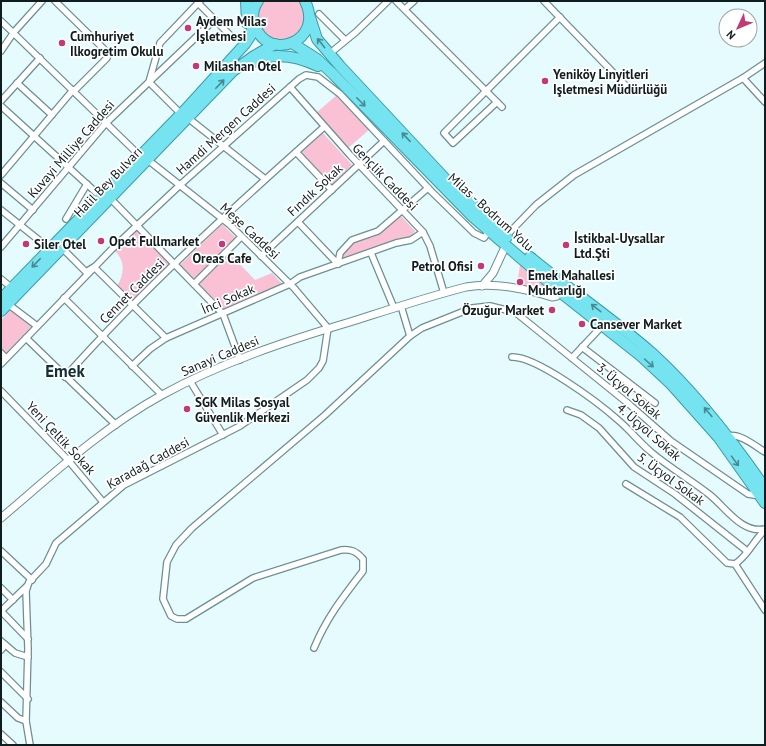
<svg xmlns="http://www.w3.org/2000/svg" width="766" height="746" viewBox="0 0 766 746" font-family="'PT Sans',sans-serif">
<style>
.green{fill:#f9c1d3}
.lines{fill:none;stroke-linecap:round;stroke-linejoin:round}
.minor-casing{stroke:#6d8f93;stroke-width:8}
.tertiary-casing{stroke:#6d8f93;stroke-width:9}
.trunk-casing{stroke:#3c9aa5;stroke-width:12}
.minor{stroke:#fff;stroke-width:5.5}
.tertiary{stroke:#fff;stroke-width:7}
.trunk{stroke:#76e4f0;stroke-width:10}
.oneway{stroke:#488a92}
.poi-dot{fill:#c13976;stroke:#fff;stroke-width:1.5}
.labels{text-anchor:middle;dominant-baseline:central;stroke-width:3.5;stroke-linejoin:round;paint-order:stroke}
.poi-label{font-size:13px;font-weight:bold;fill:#0f1d1e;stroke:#fff;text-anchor:start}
.street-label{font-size:13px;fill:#0f1d1e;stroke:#fff}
.district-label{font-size:17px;font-weight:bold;fill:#103135;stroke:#fff}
</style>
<rect width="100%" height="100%" fill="#e5fbfd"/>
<g class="green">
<path d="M263,1h37c11,15 2,42 -18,41 -22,-2 -29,-24 -19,-41z"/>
<polygon points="337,95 370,129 348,148 316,113"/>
<polygon points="323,133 352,165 332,184 301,153"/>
<polygon points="400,215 415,231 411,237 344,258 342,254 357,240 374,237"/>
<polygon points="222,224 236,238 195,279 180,265"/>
<path d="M136,230l33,34 -36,37 -16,-15c7,-12 9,-24 -2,-35z"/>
<polygon points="230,254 255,280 272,273 283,285 225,310 199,284"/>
<polygon points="520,265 546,285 544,290 517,284"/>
<polygon points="11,310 32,326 5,354 1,349 1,320"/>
</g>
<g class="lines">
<g class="minor-casing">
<g id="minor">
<polyline points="55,1 108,53 107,58 74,91"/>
<polyline points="396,1 502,107"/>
<polyline points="544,1 629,89"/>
<polyline points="198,3 232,37"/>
<polyline points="405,9 414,1"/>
<polyline points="319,14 345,40"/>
<polyline points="1,21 140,156"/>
<polyline points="334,50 356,32 388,1"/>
<polyline points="1,51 14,32 42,1"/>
<polyline points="743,78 765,102"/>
<polyline points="17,83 52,115"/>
<polyline points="290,87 350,155 423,232 430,246 444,293"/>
<polyline points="1,101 40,58"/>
<polyline points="497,102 453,143 444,133 560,17"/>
<polyline points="1,106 101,197"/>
<polyline points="181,114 149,82 160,43 200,1"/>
<polyline points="188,118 265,179"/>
<polyline points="296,152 332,190"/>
<polyline points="1,175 73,90"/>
<polyline points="1,183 33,210"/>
<polyline points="110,198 223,314 240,360"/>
<polyline points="1,210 50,249"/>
<polyline points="66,219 87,184"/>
<polyline points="298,222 338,264"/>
<polyline points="506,236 536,205 574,175 743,78 765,63"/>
<polyline points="1,247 106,123 214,20"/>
<polyline points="62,248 86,272 94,267 166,338"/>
<polyline points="371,253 394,308"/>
<polyline points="261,256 384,141"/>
<polyline points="338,264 340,253 352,240 378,231 428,188"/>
<polyline points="1,279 12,288"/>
<polyline points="194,284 241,237"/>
<polyline points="64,298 162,395"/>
<polyline points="8,304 37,326"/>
<polyline points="401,306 410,336"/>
<polyline points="26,338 116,425"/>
<polyline points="582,347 655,403"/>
<polyline points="1,353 6,358"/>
<path d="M512,357c24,-1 87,46 106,63 12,10 21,22 33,32 19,16 40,28 59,43 16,13 32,39 55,34"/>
<polyline points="572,358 603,325"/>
<polyline points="1,364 112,249 180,185 299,79 306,75 318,77 340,94 431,191 474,233 484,238 489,231"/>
<polyline points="132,366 150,349 166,338 290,284 300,277 396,243 411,240 423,232"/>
<path d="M65,377c80,-90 170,-171 259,-250"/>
<polyline points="190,381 223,435"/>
<polyline points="1,391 68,460 103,502"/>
<polyline points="567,410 581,415 599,428 634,467 675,494 747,551"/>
<path d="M728,436c12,-3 27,10 37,16"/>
<polyline points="626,484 680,517 727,563 735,564 765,610"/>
<polyline points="1,551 32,580"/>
<path d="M735,564c12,-7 19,-24 30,-34"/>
<polyline points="1,588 13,600"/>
<polyline points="1,611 28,639"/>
<polyline points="1,611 27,586"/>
<polyline points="1,641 15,653 28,657"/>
<path d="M314,648c13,-31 29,-51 49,-77v-12c-7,-8 -12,-10 -22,-9l-88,28 -67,41h-9l-6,-3 -8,-17 4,-37 9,-17 16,-17 133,-113 85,-79 12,-8 50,-20 18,-2 25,6 115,93 41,36 77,53 12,2"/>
<polyline points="1,650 5,645"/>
<polyline points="1,672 28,699"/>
<polyline points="1,702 18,718 26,721"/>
<polyline points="1,734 13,745"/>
<polyline points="30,745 26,721 28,649 26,591 29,582 46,564 56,543 124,485 240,426 307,380 319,368 323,361 328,328 294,288 229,224 148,160"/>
</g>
</g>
<g class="tertiary-casing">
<g id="tertiary">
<polyline points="482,286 493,273 506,245"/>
<path d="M1,518c52,-44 101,-90 161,-123 58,-32 124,-54 188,-73 38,-12 77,-25 116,-35 28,-5 58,1 86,10l5,-1 3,-4"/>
</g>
</g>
<g class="trunk-casing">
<g id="trunk">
<polyline points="246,1 247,23"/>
<path d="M258,1c-5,7 -6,16 -3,24 12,38 70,17 50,-24"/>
<polyline points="310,17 317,39 340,66 452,186 507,237"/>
<polyline points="292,43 317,59 334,75 473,217 560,292 641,356 670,383 719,438 765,503"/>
<path d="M253,62c21,-10 44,-6 65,4"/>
<path d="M530,257c40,33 83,62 122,96 44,40 80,87 113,135"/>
<polyline points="1,299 185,110 245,44 251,35 253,20"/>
<polyline points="1,311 233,71 254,56 275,44"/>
</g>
</g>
<use href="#minor" class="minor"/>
<use href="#tertiary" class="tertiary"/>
<use href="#trunk" class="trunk"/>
</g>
<defs><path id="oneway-shaft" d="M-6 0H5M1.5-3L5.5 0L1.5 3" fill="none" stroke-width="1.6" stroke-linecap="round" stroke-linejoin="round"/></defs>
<g class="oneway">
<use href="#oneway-shaft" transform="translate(321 43) rotate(-129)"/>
<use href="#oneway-shaft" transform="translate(220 84) rotate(-46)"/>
<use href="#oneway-shaft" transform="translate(361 102) rotate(45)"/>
<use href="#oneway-shaft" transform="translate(406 137) rotate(-133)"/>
<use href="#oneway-shaft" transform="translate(36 263) rotate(134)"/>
<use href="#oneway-shaft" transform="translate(596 308) rotate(-142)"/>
<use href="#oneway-shaft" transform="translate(649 363) rotate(42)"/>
<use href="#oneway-shaft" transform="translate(708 412) rotate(-130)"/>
<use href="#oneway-shaft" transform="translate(735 461) rotate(54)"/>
</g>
<g class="poi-dot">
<circle cx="188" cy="28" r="4"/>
<circle cx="62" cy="43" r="4"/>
<circle cx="196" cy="66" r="4"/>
<circle cx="545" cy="81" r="4"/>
<circle cx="101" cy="241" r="4"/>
<circle cx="26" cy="244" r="4"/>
<circle cx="222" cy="244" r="4"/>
<circle cx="566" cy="245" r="4"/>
<circle cx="481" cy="266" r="4"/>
<circle cx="520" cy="282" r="4"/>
<circle cx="552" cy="310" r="4"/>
<circle cx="582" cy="324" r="4"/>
<circle cx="187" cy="409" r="4"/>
</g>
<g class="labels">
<g class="poi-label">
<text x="196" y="21">Aydem Milas<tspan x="196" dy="15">İşletmesi</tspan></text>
<text x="70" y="36">Cumhuriyet<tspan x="70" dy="15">Ilkogretim Okulu</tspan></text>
<text x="204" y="66">Milashan Otel</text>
<text x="553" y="74">Yeniköy Linyitleri<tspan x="553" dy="15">Işletmesi Müdürlüğü</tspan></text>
<text x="574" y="238">İstikbal-Uysallar<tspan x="574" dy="15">Ltd.Şti</tspan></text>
<text x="109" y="241">Opet Fullmarket</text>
<text x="34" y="244">Siler Otel</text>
<text x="222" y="258" text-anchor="middle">Oreas Cafe</text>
<text x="473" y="266" text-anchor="end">Petrol Ofisi</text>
<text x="528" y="275">Emek Mahallesi<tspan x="528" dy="15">Muhtarlığı</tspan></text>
<text x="544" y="310" text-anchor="end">Özuğur Market</text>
<text x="590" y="324">Cansever Market</text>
<text x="195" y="402">SGK Milas Sosyal<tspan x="195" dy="15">Güvenlik Merkezi</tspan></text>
</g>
<g class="street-label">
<text transform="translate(226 129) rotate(-42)">Hamdi Mergen Caddesi</text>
<text transform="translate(71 149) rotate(-49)">Kuvayi Milliye Caddesi</text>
<text transform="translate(385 177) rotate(46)">Gençlik Caddesi</text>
<text transform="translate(108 182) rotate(-46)">Halil Bey Bulvarı</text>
<text transform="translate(315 190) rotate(-43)">Fındık Sokak</text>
<text transform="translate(491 212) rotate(42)">Milas - Bodrum Yolu</text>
<text transform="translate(250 231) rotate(43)">Meşe Caddesi</text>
<text transform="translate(132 291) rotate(-45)">Cennet Caddesi</text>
<text transform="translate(228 299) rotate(-23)">İnci Sokak</text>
<text transform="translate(220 356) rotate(-23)">Sanayi Caddesi</text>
<text transform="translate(629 391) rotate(40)">3. Üçyol Sokak</text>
<text transform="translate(649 432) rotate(41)">4. Üçyol Sokak</text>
<text transform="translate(61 438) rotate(47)">Yeni Çeltik Sokak</text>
<text transform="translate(148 463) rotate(-29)">Karadağ Caddesi</text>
<text transform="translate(671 479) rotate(36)">5. Üçyol Sokak</text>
</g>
<g class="district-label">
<text x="65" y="371">Emek</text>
</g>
</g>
<rect width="766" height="746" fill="none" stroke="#0f1d1e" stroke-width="4"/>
<g transform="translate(738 28) rotate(226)"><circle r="19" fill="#ffffff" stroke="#9fa5a5"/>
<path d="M0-3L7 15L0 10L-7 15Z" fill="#c13976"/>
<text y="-6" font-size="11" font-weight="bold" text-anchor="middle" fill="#0f1d1e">N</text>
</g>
</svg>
